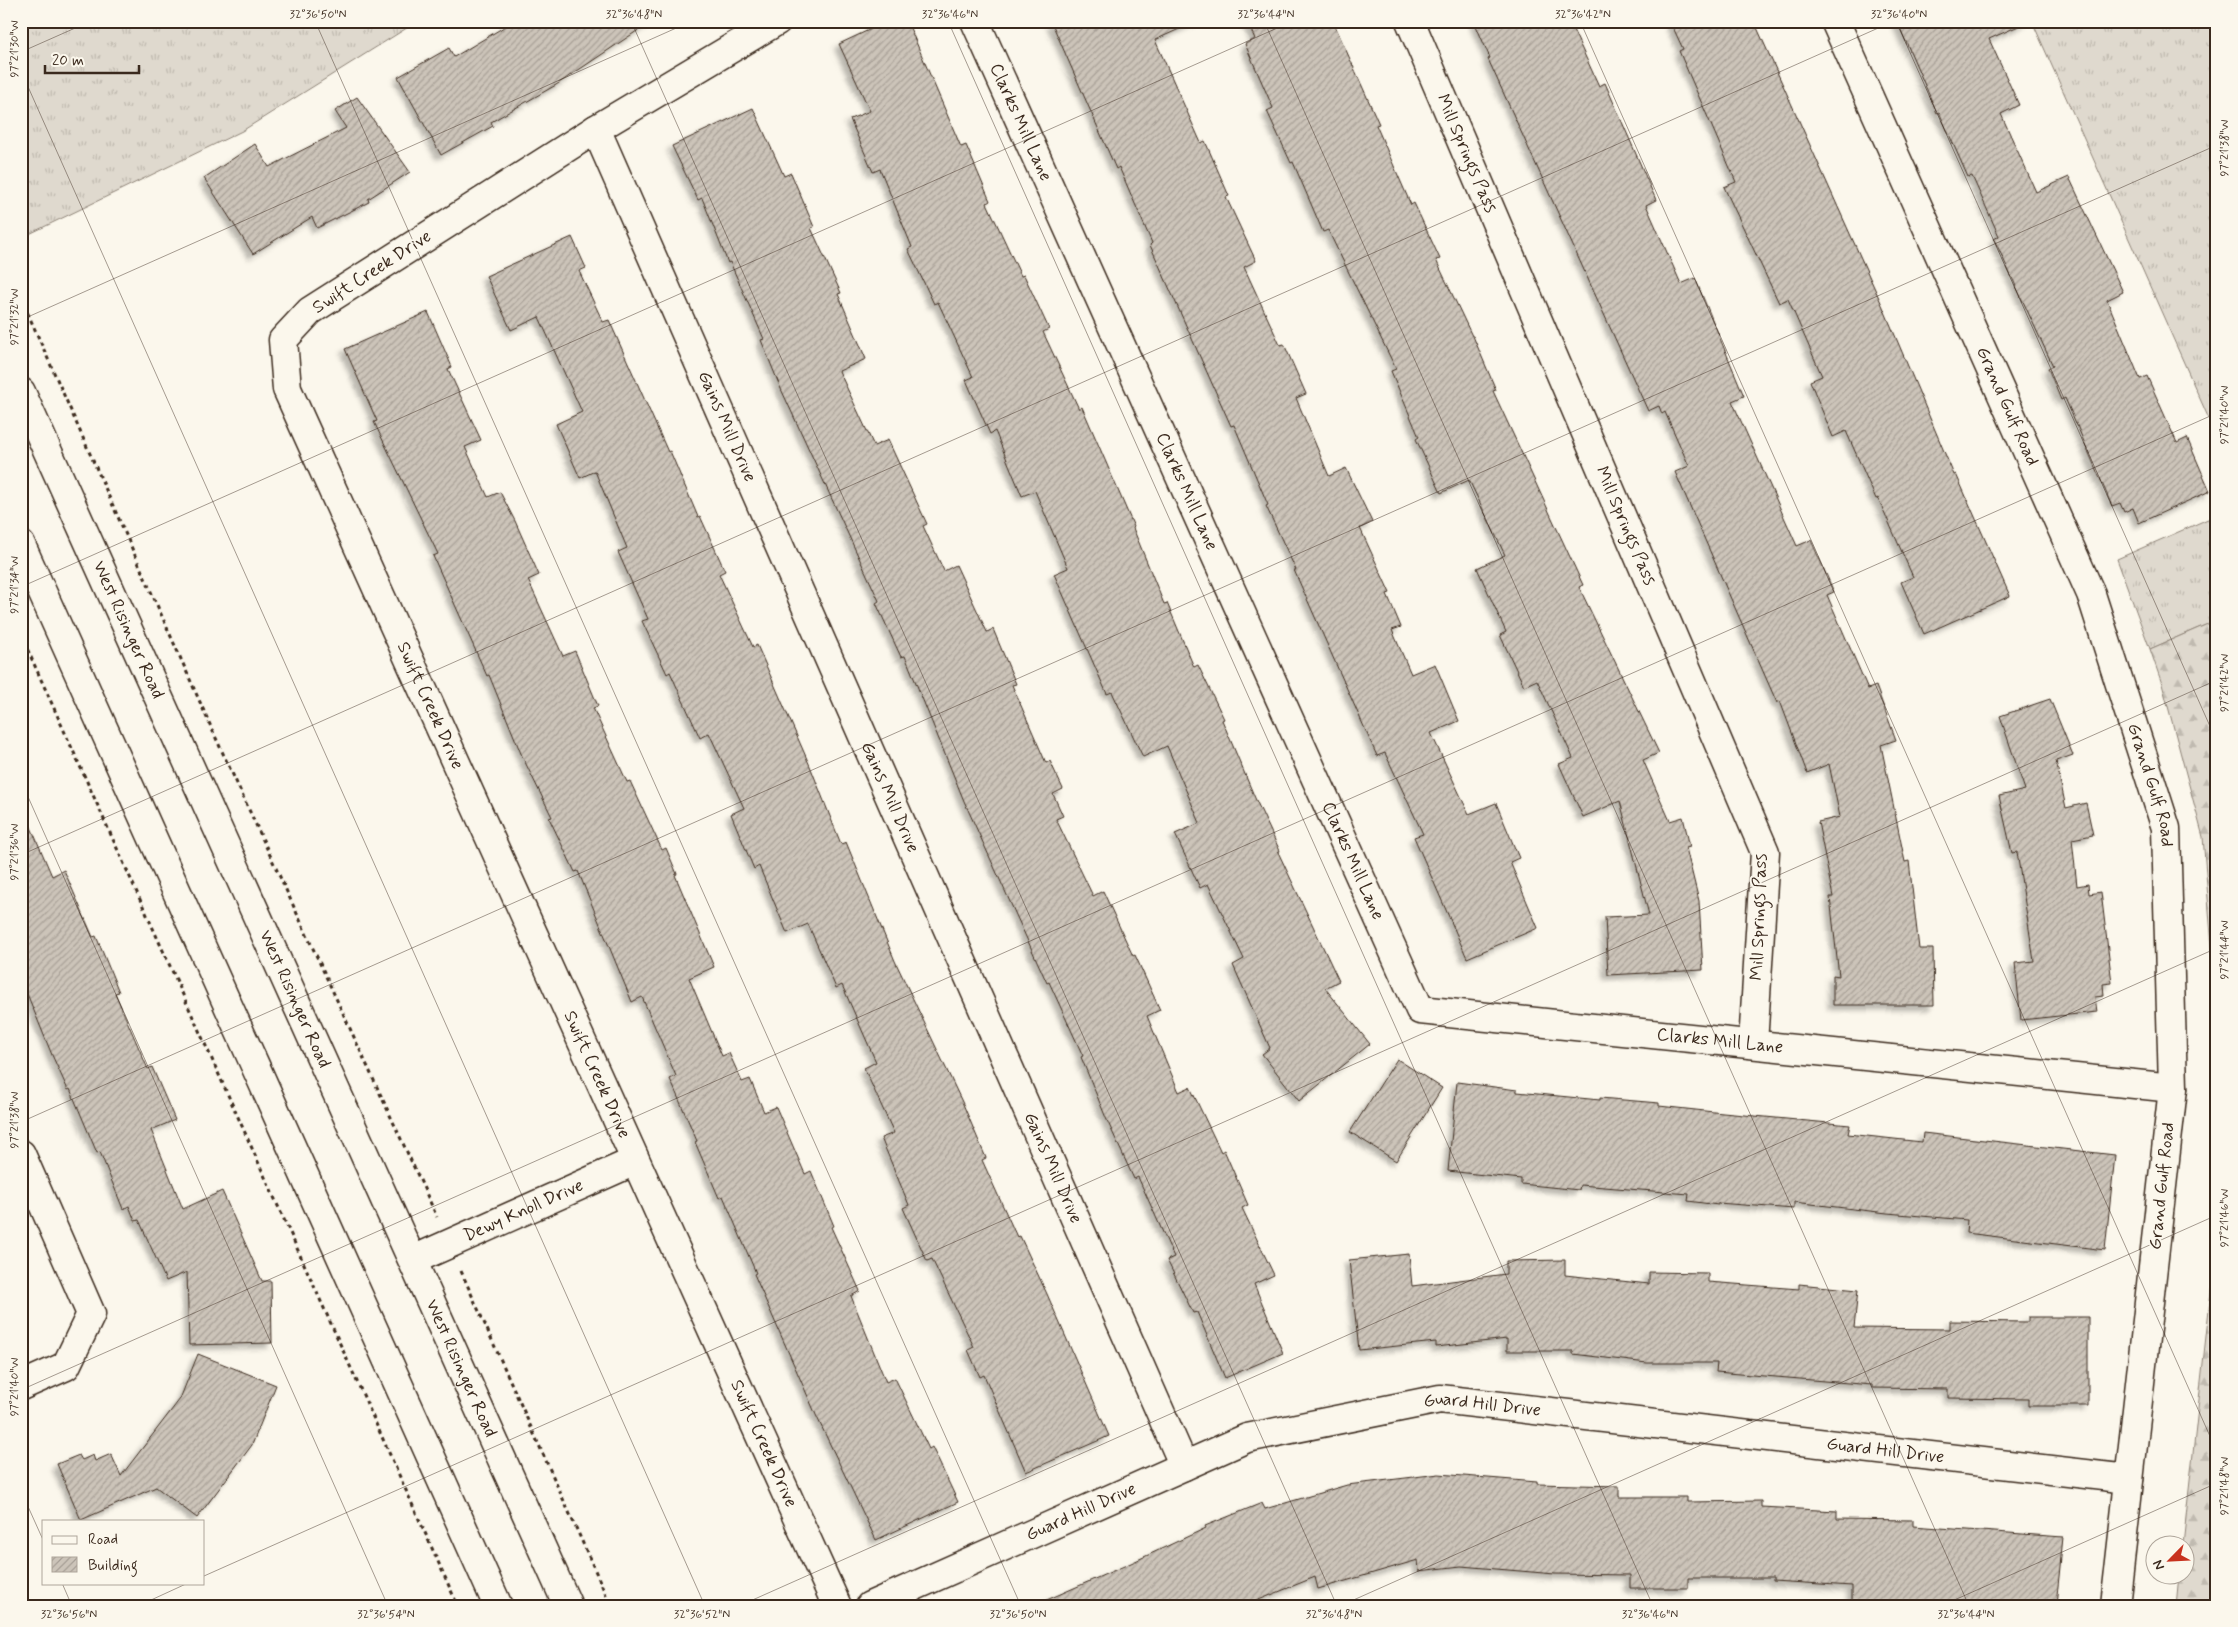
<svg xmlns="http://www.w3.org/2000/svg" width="2238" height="1627" viewBox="0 0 2238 1627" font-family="Mynerve,sans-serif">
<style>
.grass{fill:url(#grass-tufts);stroke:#8d8276}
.forest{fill:url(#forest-firs);stroke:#8d8276}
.building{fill:url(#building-hatch);stroke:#3b2a1e;filter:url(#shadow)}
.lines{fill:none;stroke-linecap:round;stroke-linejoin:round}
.minor-casing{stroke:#3b2a1e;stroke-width:31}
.major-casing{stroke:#3b2a1e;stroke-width:31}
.path{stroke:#3b2a1e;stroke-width:3;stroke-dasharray:4 4;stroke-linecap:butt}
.minor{stroke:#fbf7ec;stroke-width:28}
.major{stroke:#fbf7ec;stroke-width:28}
.ticks{fill:none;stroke:#3b2a1e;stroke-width:1;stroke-opacity:0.45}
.labels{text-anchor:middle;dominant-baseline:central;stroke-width:4;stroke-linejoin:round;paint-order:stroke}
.street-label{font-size:18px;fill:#3b2a1e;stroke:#fbf7ec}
.neatline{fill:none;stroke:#3b2a1e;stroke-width:2}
.ticks-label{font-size:12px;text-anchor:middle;fill:#3b2a1e}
</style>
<defs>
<pattern id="grass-tufts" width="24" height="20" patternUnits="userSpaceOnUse" patternTransform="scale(1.25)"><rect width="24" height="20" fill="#dfd9ce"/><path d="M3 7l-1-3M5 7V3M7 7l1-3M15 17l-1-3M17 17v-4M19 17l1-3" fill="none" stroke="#c0bab0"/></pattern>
<pattern id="forest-firs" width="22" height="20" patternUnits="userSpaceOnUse" patternTransform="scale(1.25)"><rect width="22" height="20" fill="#dfd9ce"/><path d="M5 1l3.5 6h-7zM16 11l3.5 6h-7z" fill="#c0bab0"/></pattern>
<pattern id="building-hatch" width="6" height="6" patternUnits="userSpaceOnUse" patternTransform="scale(1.25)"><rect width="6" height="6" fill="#ccc4b9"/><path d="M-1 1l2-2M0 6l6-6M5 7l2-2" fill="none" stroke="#a79f96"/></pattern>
<filter id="shadow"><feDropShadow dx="-4.5" dy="4.5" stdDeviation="2.5" flood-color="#0004"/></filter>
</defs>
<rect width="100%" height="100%" fill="#fbf7ec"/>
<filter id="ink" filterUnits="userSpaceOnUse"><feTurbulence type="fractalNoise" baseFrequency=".02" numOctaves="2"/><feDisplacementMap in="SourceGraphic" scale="10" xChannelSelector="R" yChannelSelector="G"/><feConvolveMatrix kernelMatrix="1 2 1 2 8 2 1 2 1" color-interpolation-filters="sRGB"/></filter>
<g filter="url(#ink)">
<g class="grass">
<polygon points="21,21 418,21 242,131 21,238"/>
<polygon points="2032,21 2217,21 2217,437"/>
<polygon points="2217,515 2217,620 2150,649 2117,559"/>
</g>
<g class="forest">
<polygon points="2217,620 2217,1009 2203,837 2162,684 2150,649"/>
<polygon points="2217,1237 2217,1606 2176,1606 2179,1575 2186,1574 2186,1544 2183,1544"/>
</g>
<g class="building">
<polygon points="514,21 652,21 556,85 491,122 493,126 441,155 398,77 449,48 454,57"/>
<polygon points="888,21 907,21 961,147 966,145 990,201 987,203 1021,276 1024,275 1049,329 1043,332 1079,409 1082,407 1134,527 1133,528 1164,604 1167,603 1194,667 1198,665 1224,719 1222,720 1255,798 1280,851 1278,852 1339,981 1325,988 1370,1044 1299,1101 1262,1054 1270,1048 1233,965 1244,959 1208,884 1200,888 1175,834 1200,823 1167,746 1143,757 1112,692 1107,694 1054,574 1068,568 1035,491 1022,496 995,431 990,434 966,380 973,377 938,302 934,304 908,249 912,247 880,169 873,172 850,119 870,111 839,44"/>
<polygon points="1051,21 1197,21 1155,40 1201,143 1205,141 1229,196 1226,197 1256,261 1244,267 1280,345 1284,344 1306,394 1296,398 1329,476 1346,468 1372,522 1360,528 1390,593 1387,594 1401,627 1392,630 1411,674 1435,664 1459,721 1431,733 1469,814 1496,803 1519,858 1510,862 1538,928 1467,958 1414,837 1423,834 1385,753 1377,756 1294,570 1296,570 1266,506 1268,505 1234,425 1231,426 1150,245 1152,243 1119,167 1116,169"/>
<polygon points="1247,21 1333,21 1379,124 1376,125 1411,205 1414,203 1440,259 1436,260 1472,336 1473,336 1496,390 1493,391 1583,585 1579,587 1659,753 1643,760 1670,821 1683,817 1690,847 1686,848 1699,901 1703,970 1608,975 1605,917 1649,915 1620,801 1583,817 1559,764 1573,758 1537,680 1524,686 1500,635 1506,632 1477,568 1505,555 1469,480 1441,493 1416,439 1419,437 1391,371 1396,369 1328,230 1323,232 1293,162 1291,163 1267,111 1273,108 1245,44 1255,39"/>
<polygon points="1474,21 1569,21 1599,86 1605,83 1656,200 1646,205 1681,284 1695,278 1744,396 1732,401 1797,546 1811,540 1834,592 1827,595 1868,689 1876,686 1896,740 1881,745 1905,862 1909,861 1919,949 1933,949 1934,1005 1833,1005 1833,975 1839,976 1830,897 1833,897 1818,822 1840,817 1829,764 1807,773 1780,701 1777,703 1675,472 1689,466 1665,412 1662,414 1659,406 1648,411 1488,59 1490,58"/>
<polygon points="1670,21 1754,21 1883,307 1954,475 1956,474 2010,596 1924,634 1901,582 1913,577 1878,498 1876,499 1846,431 1833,437 1810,381 1822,376 1788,299 1779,303 1724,187 1736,182 1679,51 1683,49"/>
<polygon points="1897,21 2030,21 1989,39 2019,105 2001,114 2036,192 2069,177 2123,292 2107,300 2140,379 2147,376 2177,443 2187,438 2210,491 2139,523 2133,508 2124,512 2120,503 2112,506 2065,398 2061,400 2048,368 2053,366 1994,239 1999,236 1972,176 1968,177 1939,112 1937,113"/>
<polygon points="357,97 410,172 368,199 369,202 317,228 312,217 253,254 204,178 255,144 269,167 346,128 335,111"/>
<polygon points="753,108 784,176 791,173 814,227 811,228 841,293 838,294 866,359 839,371 874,446 888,440 927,524 923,526 944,571 956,565 987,632 993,629 1016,684 1012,685 1046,763 1050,761 1063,789 1053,794 1063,816 1056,819 1093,896 1103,891 1133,956 1135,955 1160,1010 1147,1016 1179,1092 1190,1087 1221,1152 1224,1150 1248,1205 1242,1208 1274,1275 1254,1284 1283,1353 1225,1378 1197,1312 1193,1313 1167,1260 1174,1257 1138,1177 1134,1179 1106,1118 1081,1057 1083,1056 1049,982 1047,983 964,801 905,656 901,657 876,603 879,601 781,389 761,340 764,339 730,262 728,263 702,198 698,200 672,146"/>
<polygon points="572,237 586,268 579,271 603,322 609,320 668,452 670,451 698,517 700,516 725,571 719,574 753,647 757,645 810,766 841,844 846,842 895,961 963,1104 986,1158 982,1160 1017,1237 1020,1236 1047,1294 1109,1436 1026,1472 984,1375 980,1377 968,1350 974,1347 932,1259 927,1261 903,1208 909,1205 881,1138 894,1133 864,1068 876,1062 842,985 836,988 808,924 787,933 759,866 754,869 731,814 744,808 709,733 700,738 670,672 667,674 642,621 648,619 618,552 627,548 595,471 580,478 556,424 582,412 539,317 511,330 486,276"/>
<polygon points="428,312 452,367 448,369 481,440 465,447 488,497 500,492 515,521 539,575 528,580 563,656 575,651 598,706 593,708 627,782 630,781 662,850 666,848 677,874 675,875 714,967 689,978 722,1056 729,1053 742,1082 750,1079 764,1112 776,1107 805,1174 811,1171 834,1226 831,1227 860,1291 851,1296 886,1382 895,1378 929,1449 932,1447 958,1502 876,1540 816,1415 754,1274 756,1273 723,1196 719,1198 695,1142 697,1141 670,1079 676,1076 642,997 632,1002 578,871 575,872 549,818 552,817 522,756 489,675 487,676 433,556 438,554 374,422 377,421 345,349"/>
<polygon points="2050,699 2073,755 2056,761 2066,808 2086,803 2093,835 2072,839 2077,886 2088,884 2089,894 2101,892 2112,983 2103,984 2104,996 2095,997 2097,1012 2021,1020 2015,963 2034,961 2017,852 2012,853 1999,796 2025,790 2000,716"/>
<polygon points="21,804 52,876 64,870 93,937 96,936 119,992 115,993 148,1069 152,1067 175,1120 151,1130 183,1209 222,1191 262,1281 271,1281 272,1343 189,1345 187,1272 166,1281 139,1220 135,1221 129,1206 123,1209 100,1152 97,1153 70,1089 68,1090 52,1055 21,979"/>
<polygon points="1397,1059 1442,1088 1396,1161 1350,1132"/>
<polygon points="1457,1082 1517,1090 1517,1092 1600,1100 1600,1098 1659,1103 1659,1106 1723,1113 1850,1125 1848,1134 1922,1142 1923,1133 2115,1155 2105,1250 1966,1233 1967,1220 1887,1213 1794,1202 1794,1209 1718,1203 1718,1205 1688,1201 1689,1194 1580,1185 1579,1190 1521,1184 1521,1179 1448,1171"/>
<polygon points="1409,1254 1412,1286 1506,1274 1506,1261 1565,1260 1565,1275 1649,1284 1649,1272 1708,1273 1708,1282 1799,1289 1799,1284 1858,1290 1854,1328 1950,1329 1950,1321 2028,1322 2028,1317 2088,1317 2088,1406 2028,1406 2028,1399 1948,1398 1948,1389 1872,1388 1872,1385 1716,1372 1717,1363 1647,1363 1573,1354 1573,1351 1507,1351 1507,1339 1436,1347 1436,1342 1359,1350 1349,1260"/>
<polygon points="198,1354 276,1385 252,1445 197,1518 156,1487 81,1520 57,1464 79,1455 82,1460 93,1455 95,1461 111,1454 121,1476 180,1399"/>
<polygon points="1439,1474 1537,1482 1537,1484 1619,1486 1619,1497 1687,1497 1687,1502 1761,1501 1761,1507 1837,1511 1837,1519 1913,1520 1913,1526 2063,1537 2056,1606 1852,1606 1852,1586 1773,1581 1773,1578 1688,1578 1688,1588 1630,1588 1630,1575 1555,1574 1461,1566 1419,1571 1418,1560 1318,1589 1315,1577 1244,1606 1033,1606 1131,1563 1206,1528 1205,1526 1262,1503 1265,1509 1347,1485"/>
</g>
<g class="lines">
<g class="minor-casing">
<g id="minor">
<path id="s1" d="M777,21l-181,108 -286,182 -27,29 4,49 550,1217"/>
<path id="s2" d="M975,21l445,989 753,78"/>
<path id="s3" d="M1410,21l355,831 -12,192"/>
<path id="s4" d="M1835,21l256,573 75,234 7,260 -58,518"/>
<path id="s5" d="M596,129l588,1337"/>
<polyline points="21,1154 91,1314 66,1366 21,1386"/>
<path id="s6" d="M413,1260l222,-99"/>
<path id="s7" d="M870,1606l377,-168 193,-39 689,80"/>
</g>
</g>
<g class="major-casing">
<g id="major">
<path id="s8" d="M21,392l547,1214"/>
<polyline points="21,545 498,1606"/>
</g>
</g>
<g class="path">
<polyline points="21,298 215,736 437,1217"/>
<polyline points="21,635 458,1606"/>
<polyline points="461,1271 611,1606"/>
</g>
<use href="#minor" class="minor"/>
<use href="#major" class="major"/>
</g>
</g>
<path class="ticks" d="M315,21l706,1585M631,21l706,1585M948,21l705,1585M1264,21l705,1585M1580,21l637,1431M1896,21l321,721M2212,21l5,11M21,52l70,-31M21,71l684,1535M21,320l671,-299M21,587l1272,-566M21,781l367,825M21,855l1873,-834M21,1122l2196,-977M21,1390l2196,-977M21,1491l23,51M204,1576l2013,-896M62,1583l10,23M138,1606l50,-23M739,1606l1478,-658M1340,1606l877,-391M1941,1606l276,-123"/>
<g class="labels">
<g class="street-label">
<text stroke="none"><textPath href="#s2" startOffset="111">Clarks Mill Lane</textPath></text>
<text stroke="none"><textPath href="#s3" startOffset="144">Mill Springs Pass</textPath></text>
<text transform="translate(372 272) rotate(-33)">Swift Creek Drive</text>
<text stroke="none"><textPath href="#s4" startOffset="422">Grand Gulf Road</textPath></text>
<text stroke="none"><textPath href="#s5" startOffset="325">Gains Mill Drive</textPath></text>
<text stroke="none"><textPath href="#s2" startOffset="516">Clarks Mill Lane</textPath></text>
<text stroke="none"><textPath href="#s3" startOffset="549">Mill Springs Pass</textPath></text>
<text stroke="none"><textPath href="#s8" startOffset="261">West Risinger Road</textPath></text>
<text stroke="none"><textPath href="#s1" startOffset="986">Swift Creek Drive</textPath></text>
<text stroke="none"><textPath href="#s4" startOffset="828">Grand Gulf Road</textPath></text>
<text stroke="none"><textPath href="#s5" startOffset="730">Gains Mill Drive</textPath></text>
<text stroke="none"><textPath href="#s2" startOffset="921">Clarks Mill Lane</textPath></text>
<text transform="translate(1759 917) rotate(-88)">Mill Springs Pass</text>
<text stroke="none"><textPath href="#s8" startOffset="666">West Risinger Road</textPath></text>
<text stroke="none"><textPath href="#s2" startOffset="1386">Clarks Mill Lane</textPath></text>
<text stroke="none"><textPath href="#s1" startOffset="1391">Swift Creek Drive</textPath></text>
<text stroke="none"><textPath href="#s5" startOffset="1135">Gains Mill Drive</textPath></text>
<text transform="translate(2162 1186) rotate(-84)">Grand Gulf Road</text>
<text stroke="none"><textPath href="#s6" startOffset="121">Dewy Knoll Drive</textPath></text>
<text stroke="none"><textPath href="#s8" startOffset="1071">West Risinger Road</textPath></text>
<text stroke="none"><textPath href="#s7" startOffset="652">Guard Hill Drive</textPath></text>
<text stroke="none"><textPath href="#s1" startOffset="1796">Swift Creek Drive</textPath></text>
<text stroke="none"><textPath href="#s7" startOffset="1058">Guard Hill Drive</textPath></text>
<text stroke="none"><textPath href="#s7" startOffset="231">Guard Hill Drive</textPath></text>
</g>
</g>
<rect width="2238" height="1627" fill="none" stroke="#fbf7ec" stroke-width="55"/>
<rect x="42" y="1520" width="162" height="65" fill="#fbf7ec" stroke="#aea59a"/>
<rect x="52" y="1536" width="25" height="8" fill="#fbf7ec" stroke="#aea59a"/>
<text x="88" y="1544" font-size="15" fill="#3b2a1e">Road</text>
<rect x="52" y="1557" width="25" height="15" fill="url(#building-hatch)" stroke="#aea59a"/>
<text x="88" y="1570" font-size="15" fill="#3b2a1e">Building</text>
<g transform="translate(2170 1560) rotate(246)"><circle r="24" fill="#fbf7ec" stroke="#aea59a"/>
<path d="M0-4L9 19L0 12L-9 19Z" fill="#c8321e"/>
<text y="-8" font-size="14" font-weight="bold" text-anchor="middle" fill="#3b2a1e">N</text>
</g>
<path d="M45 65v8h94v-8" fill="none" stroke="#3b2a1e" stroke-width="2.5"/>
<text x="52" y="65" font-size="15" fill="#3b2a1e" stroke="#fbf7ec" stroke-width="4" paint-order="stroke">20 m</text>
<rect x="28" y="28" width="2182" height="1572" class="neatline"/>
<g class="ticks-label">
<text x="318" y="18">32°36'50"N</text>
<text x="634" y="18">32°36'48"N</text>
<text x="950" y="18">32°36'46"N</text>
<text x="1266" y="18">32°36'44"N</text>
<text x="1583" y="18">32°36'42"N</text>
<text x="1899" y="18">32°36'40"N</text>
<text transform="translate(14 49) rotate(-90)" y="4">97°21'30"W</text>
<text transform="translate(2224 148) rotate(-90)" y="4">97°21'38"W</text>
<text transform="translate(14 317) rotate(-90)" y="4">97°21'32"W</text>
<text transform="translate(2224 415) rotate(-90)" y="4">97°21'40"W</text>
<text transform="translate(14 585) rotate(-90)" y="4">97°21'34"W</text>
<text transform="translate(2224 683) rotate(-90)" y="4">97°21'42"W</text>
<text transform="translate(14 852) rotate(-90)" y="4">97°21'36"W</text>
<text transform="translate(2224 950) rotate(-90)" y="4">97°21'44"W</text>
<text transform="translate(14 1120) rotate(-90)" y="4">97°21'38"W</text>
<text transform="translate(2224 1218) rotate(-90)" y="4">97°21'46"W</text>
<text transform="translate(14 1387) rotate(-90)" y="4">97°21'40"W</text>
<text transform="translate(2224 1486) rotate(-90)" y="4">97°21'48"W</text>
<text x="69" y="1618">32°36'56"N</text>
<text x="386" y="1618">32°36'54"N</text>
<text x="702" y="1618">32°36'52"N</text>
<text x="1018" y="1618">32°36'50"N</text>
<text x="1334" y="1618">32°36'48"N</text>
<text x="1650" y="1618">32°36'46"N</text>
<text x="1966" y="1618">32°36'44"N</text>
</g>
</svg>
